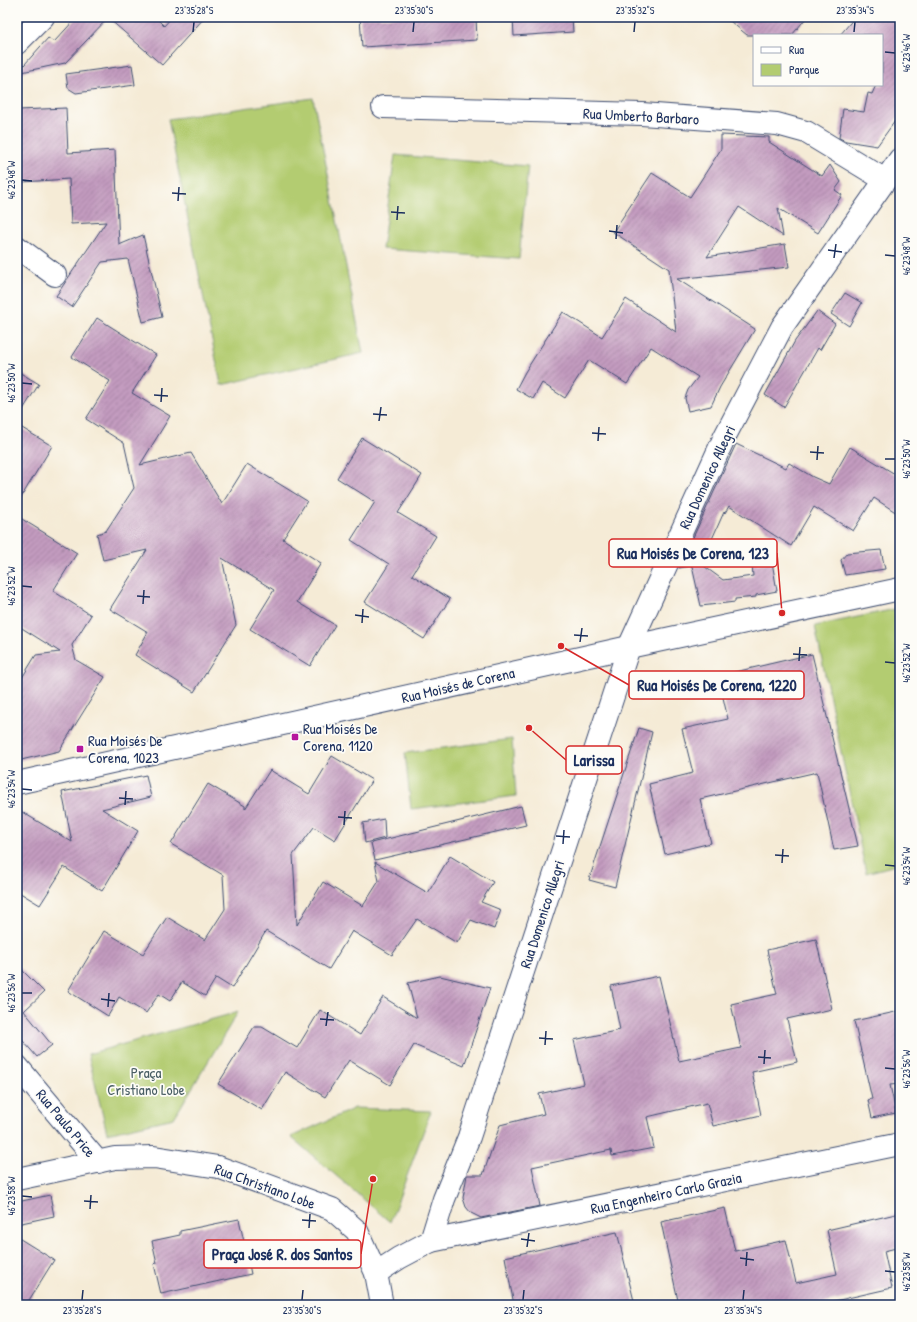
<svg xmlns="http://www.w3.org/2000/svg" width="917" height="1322" viewBox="0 0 917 1322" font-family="'Patrick Hand',sans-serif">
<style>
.park{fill:#b3cc71;stroke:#677e68}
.building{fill:url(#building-hatch)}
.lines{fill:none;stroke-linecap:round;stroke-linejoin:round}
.minor-casing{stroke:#3c4b70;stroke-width:24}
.minor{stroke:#fff;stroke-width:22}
.ticks{fill:none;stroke:#1b2f5e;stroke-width:1.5}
.poi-dot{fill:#b5179e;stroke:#fdfcf7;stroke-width:1.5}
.labels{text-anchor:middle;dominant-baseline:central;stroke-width:3.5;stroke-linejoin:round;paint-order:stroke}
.street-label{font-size:15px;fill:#1b2f5e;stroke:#fdfcf7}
.poi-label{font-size:15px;fill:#1b2f5e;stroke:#fdfcf7;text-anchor:start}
.park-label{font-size:15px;fill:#495e64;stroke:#fdfcf7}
.leader{fill:none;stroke:#d62828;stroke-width:1.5}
.callout-dot{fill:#d62828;stroke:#fdfcf7;stroke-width:1.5}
.callout{fill:#fdfcf7;stroke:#d62828;stroke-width:1.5}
.callout-label{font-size:16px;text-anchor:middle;font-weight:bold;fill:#1b2f5e}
.neatline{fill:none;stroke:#1b2f5e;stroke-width:1.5}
.ticks-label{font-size:10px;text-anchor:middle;fill:#1b2f5e}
</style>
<defs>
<pattern id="building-hatch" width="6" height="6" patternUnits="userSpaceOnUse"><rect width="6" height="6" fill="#c39bbf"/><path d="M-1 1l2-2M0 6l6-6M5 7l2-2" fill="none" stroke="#9e7f9e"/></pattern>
</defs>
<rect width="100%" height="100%" fill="#fdfcf7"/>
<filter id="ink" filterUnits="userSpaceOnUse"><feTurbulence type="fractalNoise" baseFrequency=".025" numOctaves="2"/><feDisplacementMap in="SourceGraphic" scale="8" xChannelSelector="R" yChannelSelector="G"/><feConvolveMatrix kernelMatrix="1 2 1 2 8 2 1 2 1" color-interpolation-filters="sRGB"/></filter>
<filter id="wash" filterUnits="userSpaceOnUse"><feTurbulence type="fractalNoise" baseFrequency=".012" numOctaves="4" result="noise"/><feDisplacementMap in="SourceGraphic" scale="16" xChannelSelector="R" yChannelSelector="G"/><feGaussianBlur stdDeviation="0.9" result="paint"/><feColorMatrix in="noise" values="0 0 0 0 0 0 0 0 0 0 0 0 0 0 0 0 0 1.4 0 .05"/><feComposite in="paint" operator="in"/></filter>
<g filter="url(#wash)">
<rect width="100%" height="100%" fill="#f5ebd6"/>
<g class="park">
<polygon points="313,98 363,353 221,385 168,119"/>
<polygon points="395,155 528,166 519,259 382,249"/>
<polygon points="900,608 900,861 892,866 866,873 815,626"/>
<polygon points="512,739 516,796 411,809 405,753"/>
<polygon points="238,1012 174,1118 107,1133 88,1054"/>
<polygon points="355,1108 431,1111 390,1222 291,1137"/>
</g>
<g id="blocks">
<g class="building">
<polygon points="77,17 155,17 164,26 172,17 205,17 162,65 108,18 65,63 17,73 48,38 54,42"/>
<polygon points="360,17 476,17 477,40 362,47"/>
<polygon points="513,17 572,17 573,32 514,36"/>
<polygon points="725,17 807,17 792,35 747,35"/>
<polygon points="855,17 900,17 900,114 877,146 846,141 839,138 843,109 864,112 868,93 872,94 876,85 882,85 882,35 840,35"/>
<polygon points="132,65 135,85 76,93 68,88 66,74"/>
<polygon points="66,108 68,153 115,150 119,245 143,235 162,317 143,322 128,259 102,262 72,307 56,296 106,222 71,224 69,179 22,182 22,135 20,135 19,110"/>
<polygon points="721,135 769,137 769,142 822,176 830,165 841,182 835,190 842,195 818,233 778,208 783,236 739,207 707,257 785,244 789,267 677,279 755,329 720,387 711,406 688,411 685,398 688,390 698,377 651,347 627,384 589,360 565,398 542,383 533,399 516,389 525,372 563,312 602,337 626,299 676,332 669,269 613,232 652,173 690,197 721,149"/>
<polygon points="845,293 862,303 849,326 831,314"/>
<polygon points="817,311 835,324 820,350 818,348 784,407 765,395 795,341"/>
<polygon points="97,318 156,355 132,393 170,416 140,465 191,453 222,504 247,464 307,501 283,539 321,563 297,602 335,625 310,666 250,629 274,590 222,558 236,625 194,692 135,655 148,632 110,609 147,550 103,560 97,534 106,531 134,488 124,443 86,419 110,381 72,357"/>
<polygon points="17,371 39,384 17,419"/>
<polygon points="17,425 52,446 17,504"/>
<polygon points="362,438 422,475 398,513 436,536 412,575 450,599 424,639 365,602 389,564 351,540 375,502 337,478"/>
<polygon points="736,444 786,468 789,463 813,477 829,484 850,447 900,477 900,515 874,498 853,531 814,507 791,546 729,506 725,513 724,512 708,548 709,550 701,564 723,580 753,576 752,564 772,562 777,591 756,595 756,597 735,599 735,602 701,606 692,566 679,568"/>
<polygon points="17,516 77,553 53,591 91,615 72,645 76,660 105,677 59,751 17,761 17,686 36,655 60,652 17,625"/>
<polygon points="881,550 885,569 845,575 841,560 847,553"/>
<polygon points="812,654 858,846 834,850 817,772 700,799 711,843 665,854 649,784 693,773 682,729 728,719 718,676"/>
<polygon points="639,728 652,732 615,887 589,880"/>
<polygon points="332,756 372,780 335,840 314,827 293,855 297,925 323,882 363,906 379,881 375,862 428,893 450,856 493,882 481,902 501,910 494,929 471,920 457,943 417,919 392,955 352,931 329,969 266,931 232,988 216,978 205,996 182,982 170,1001 159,994 146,1013 119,997 108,1016 68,991 104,931 143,954 167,917 205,940 225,909 223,875 171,844 208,784 245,806 245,809 270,770 309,794"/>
<polygon points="146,775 151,797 102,809 138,831 102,891 64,867 40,905 17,891 17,809 72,842 62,792"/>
<polygon points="521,806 526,825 375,860 371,843"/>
<polygon points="384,819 385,838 365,843 363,823"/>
<polygon points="816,939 832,1009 787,1019 797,1062 752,1072 761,1115 713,1126 707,1103 647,1117 654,1148 612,1156 611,1150 532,1167 540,1206 481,1218 471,1213 466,1207 463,1198 467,1175 483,1175 500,1125 544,1114 539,1094 584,1084 574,1040 620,1030 611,986 659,976 679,1061 741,1048 731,1004 777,994 767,950"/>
<polygon points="17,965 44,992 24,1011 52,1045 37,1057 17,1034"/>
<polygon points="440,976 490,988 464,1066 414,1045 390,1085 349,1060 325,1097 285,1072 262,1110 218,1084 254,1027 262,1027 297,1048 320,1010 360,1035 383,997 417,1018 408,983"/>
<polygon points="900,1011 900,1084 890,1085 896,1113 872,1118 868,1100 872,1099 854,1021"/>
<polygon points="50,1195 54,1216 17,1224 17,1202"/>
<polygon points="725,1208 735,1251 786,1240 796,1283 837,1274 827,1230 900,1213 900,1247 884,1251 892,1288 817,1305 679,1305 661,1222"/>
<polygon points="239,1219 251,1274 161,1294 154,1264 157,1263 152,1241 180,1235 180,1231"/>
<polygon points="617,1232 635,1305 514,1305 505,1257"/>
<polygon points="17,1237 54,1260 26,1305 17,1305"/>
</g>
</g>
</g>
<g filter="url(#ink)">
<use href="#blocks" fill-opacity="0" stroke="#3c4b70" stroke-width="1"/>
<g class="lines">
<g class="minor-casing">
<g id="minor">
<polyline points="17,43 43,17"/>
<polyline points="383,107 642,114 777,124 806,132 885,180"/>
<polyline points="17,247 55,275"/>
<polyline points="17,783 629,647 900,589"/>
<polyline points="17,1066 98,1162"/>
<polyline points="17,1179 115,1158 154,1157 218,1167 332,1209 357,1231 376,1273 382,1305"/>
<polyline points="431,1241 900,1144"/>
<polyline points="376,1273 399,1258 431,1241 444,1199 469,1137 629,647 725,436 782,327 900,159"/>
</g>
</g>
<use href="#minor" class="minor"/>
</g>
</g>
<path class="ticks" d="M193,32l1,-10M413,32l1,-10M634,32l1,-10M854,32l1,-10M885,52l10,1M22,180l10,1M172,193l14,1M178,201l1,-14M391,212l14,1M397,220l1,-14M609,231l14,2M616,239l1,-14M828,250l14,2M885,255l10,1M834,258l2,-14M22,383l10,1M154,395l14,1M161,402l1,-14M373,414l14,1M379,421l2,-14M592,433l14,1M598,441l1,-14M810,452l14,1M885,459h10M817,460l1,-14M22,586l10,1M137,596l13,1M143,604l1,-14M355,615l14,2M362,623l1,-14M574,635l14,1M580,642l2,-14M793,654l14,1M799,661l1,-14M885,662l10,1M22,789l10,1M119,798l14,1M125,805l1,-14M338,817l14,1M344,825l1,-14M556,836l14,1M563,844l1,-14M775,855l14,1M782,863l1,-14M885,865l10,1M22,993h10M101,999l14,2M108,1007l1,-14M320,1019l14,1M326,1026l2,-14M539,1038l14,1M545,1045l1,-14M758,1057l13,1M764,1064l1,-14M885,1068l10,1M22,1196l10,1M84,1201l14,1M90,1209l1,-14M302,1220l14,1M309,1228l1,-14M521,1239l14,2M527,1247l2,-14M740,1258l14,2M746,1266l1,-14M885,1271l10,1M82,1300l1,-10M302,1300l1,-10M523,1300l1,-10M743,1300l1,-10"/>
<g class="poi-dot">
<rect x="291" y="733" width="8" height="8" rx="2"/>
<rect x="76" y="745" width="8" height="8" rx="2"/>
</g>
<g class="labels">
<g class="street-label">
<text transform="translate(641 116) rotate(3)">Rua Umberto Barbaro</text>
<text transform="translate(707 477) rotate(-65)">Rua Domenico Allegri</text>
<text transform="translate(458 685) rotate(-13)">Rua Moisés de Corena</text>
<text transform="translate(542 914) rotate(-72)">Rua Domenico Allegri</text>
<text transform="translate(66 1123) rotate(50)">Rua Paulo Price</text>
<text transform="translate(265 1186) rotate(20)">Rua Christiano Lobe</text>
<text transform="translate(666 1193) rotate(-12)">Rua Engenheiro Carlo Grazia</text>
</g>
<g class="poi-label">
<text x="303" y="728">Rua Moisés De<tspan x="303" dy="17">Corena, 1120</tspan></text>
<text x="88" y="740">Rua Moisés De<tspan x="88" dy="17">Corena, 1023</tspan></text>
</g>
<g class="park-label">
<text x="146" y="1072">Praça<tspan x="146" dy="17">Cristiano Lobe</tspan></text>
</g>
</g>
<path class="leader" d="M782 613L777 553M561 646L629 685M529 728L566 760M373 1179L361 1254"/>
<g class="callout-dot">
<circle cx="782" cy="613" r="4"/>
<circle cx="561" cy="646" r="4"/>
<circle cx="529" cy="728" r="4"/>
<circle cx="373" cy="1179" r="4"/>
</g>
<g class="callout">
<rect x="609" y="539" width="168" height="28" rx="4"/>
<rect x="629" y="671" width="175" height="28" rx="4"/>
<rect x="566" y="746" width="56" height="28" rx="4"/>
<rect x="204" y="1240" width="157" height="28" rx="4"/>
</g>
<g class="callout-label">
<text x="693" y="559">Rua Moisés De Corena, 123</text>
<text x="717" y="691">Rua Moisés De Corena, 1220</text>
<text x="594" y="766">Larissa</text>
<text x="282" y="1260">Praça José R. dos Santos</text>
</g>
<rect width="917" height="1322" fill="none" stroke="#fdfcf7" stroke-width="44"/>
<rect x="753" y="34" width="130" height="52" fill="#fdfcf7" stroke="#a3aaba"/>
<rect x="761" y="47" width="20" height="6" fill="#ffffff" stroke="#a3aaba"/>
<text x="789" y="54" font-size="12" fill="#1b2f5e">Rua</text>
<rect x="761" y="64" width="20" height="12" fill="#b3cc71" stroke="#a3aaba"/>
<text x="789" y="74" font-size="12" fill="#1b2f5e">Parque</text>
<rect x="22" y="22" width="873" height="1278" class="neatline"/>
<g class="ticks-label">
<text x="194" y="14">23°35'28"S</text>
<text x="414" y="14">23°35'30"S</text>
<text x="635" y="14">23°35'32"S</text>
<text x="855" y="14">23°35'34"S</text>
<text transform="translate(906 53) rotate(-90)" y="4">46°23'46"W</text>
<text transform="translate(11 180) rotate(-90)" y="4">46°23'48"W</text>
<text transform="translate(906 256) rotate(-90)" y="4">46°23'48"W</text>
<text transform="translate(11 383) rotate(-90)" y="4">46°23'50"W</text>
<text transform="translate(906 459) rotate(-90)" y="4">46°23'50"W</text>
<text transform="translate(11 586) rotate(-90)" y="4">46°23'52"W</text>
<text transform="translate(906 663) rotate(-90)" y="4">46°23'52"W</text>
<text transform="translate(11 789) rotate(-90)" y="4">46°23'54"W</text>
<text transform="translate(906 866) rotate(-90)" y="4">46°23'54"W</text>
<text transform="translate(11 993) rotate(-90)" y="4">46°23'56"W</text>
<text transform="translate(906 1069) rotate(-90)" y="4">46°23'56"W</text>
<text transform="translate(11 1196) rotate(-90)" y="4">46°23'58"W</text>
<text transform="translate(906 1272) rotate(-90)" y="4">46°23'58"W</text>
<text x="82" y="1314">23°35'28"S</text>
<text x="302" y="1314">23°35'30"S</text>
<text x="523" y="1314">23°35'32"S</text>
<text x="743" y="1314">23°35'34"S</text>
</g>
</svg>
